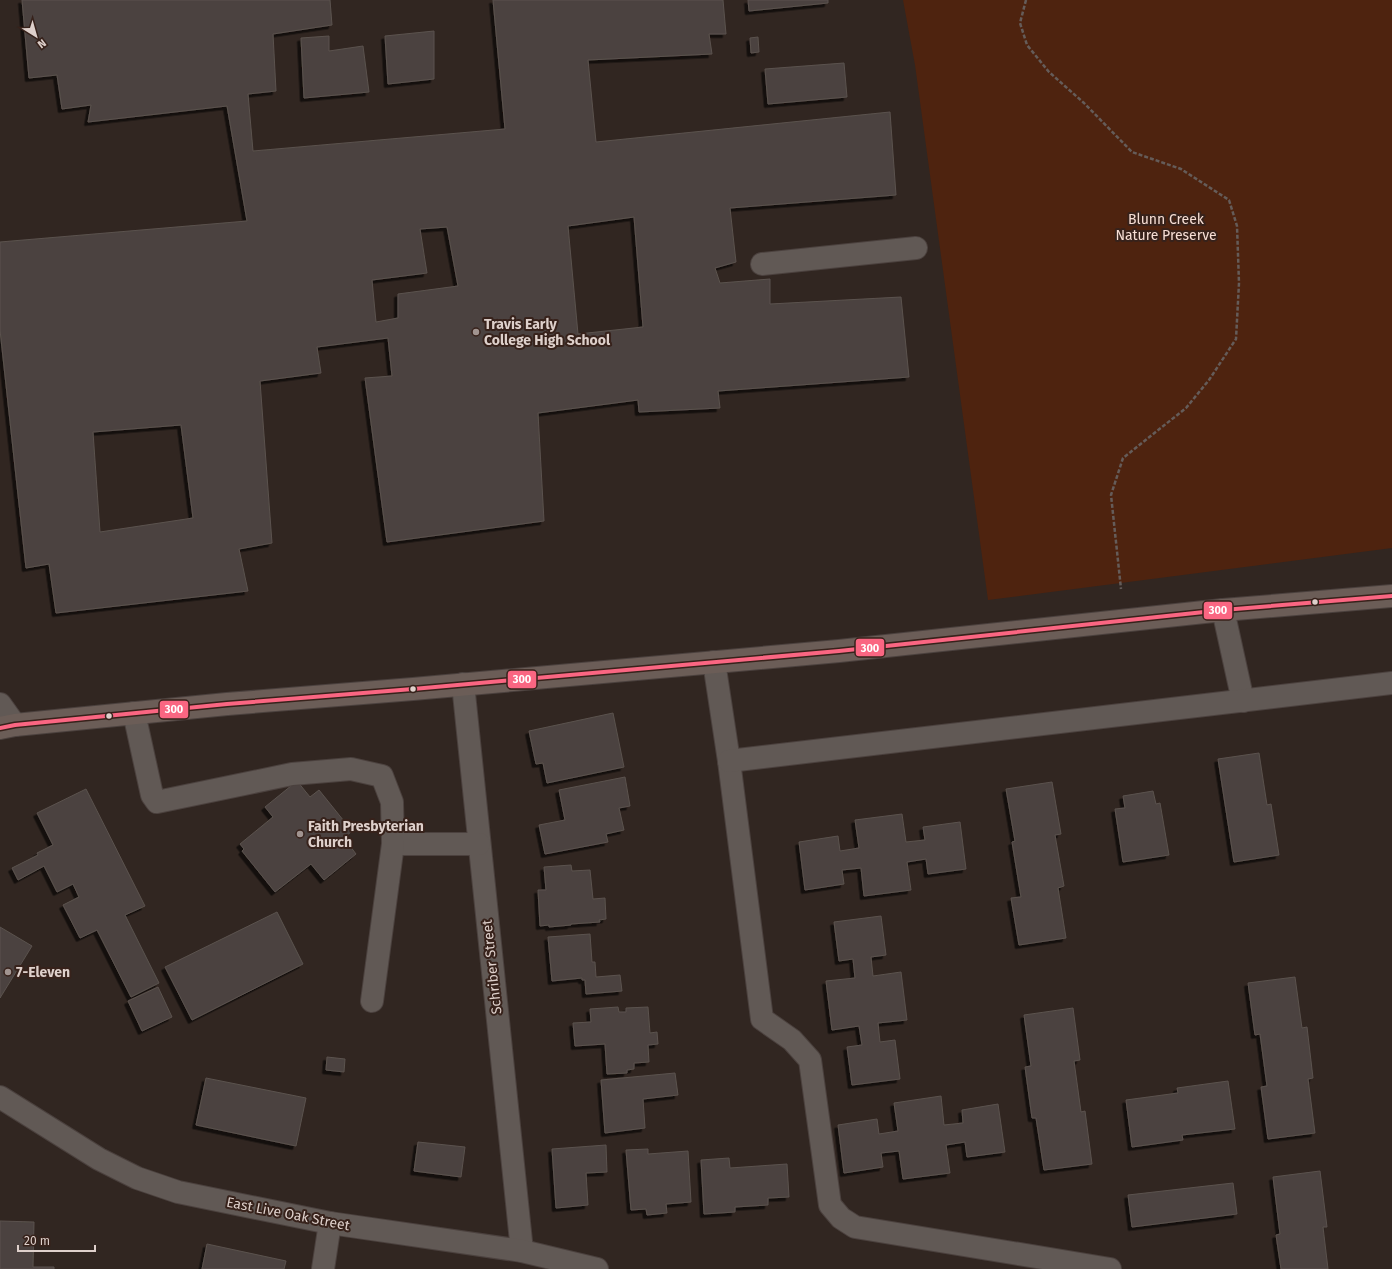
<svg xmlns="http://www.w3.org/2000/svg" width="1392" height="1269" viewBox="0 0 1392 1269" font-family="'Fira Sans',sans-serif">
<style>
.green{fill:#4e230f}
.building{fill:#4b433f;stroke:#5b524e;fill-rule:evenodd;filter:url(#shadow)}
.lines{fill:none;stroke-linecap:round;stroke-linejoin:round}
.minor-casing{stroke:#4b413e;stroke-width:24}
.major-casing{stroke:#4b413e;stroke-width:24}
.path{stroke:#655c59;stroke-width:2.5;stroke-dasharray:4 2;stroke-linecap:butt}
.minor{stroke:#615955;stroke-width:22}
.major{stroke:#6b5d57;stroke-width:22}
.bus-1-casing{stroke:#37221b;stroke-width:7}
.bus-1{stroke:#fa6682;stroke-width:4}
.poi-dot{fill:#a19490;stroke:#37221b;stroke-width:1.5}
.bus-dot{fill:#ded0cb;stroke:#37221b;stroke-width:1.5}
.labels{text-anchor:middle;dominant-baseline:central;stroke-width:4;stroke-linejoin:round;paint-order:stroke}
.park-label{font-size:14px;fill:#f7ded4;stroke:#37221b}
.poi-label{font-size:14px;font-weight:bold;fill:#ded0cb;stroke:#37221b;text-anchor:start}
.street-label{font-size:14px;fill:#ded0cb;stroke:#37221b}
.line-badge{stroke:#37221b;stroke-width:1.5}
.badge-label{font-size:11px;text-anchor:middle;font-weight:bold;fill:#fff}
</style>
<defs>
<filter id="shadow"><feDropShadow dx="-3.5" dy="3.5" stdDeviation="0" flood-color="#0009"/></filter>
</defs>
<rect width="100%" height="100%" fill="#312621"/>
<polygon class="green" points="903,0 1392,0 1392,548 988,600 915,65"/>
<g class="building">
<path d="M22,0h308l2,25 -59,9 3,57 -28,3 5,57 252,-22 -12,-129h230l3,34h-17l3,20 -124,6 8,82 294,-30 6,83 -166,13 6,54 -21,6 5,15 50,-4v25l131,-7 8,80 -191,14 2,17 -81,4 -1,-12 -100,13 6,108 -157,21 -22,-164 27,-2 -4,-38 -71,9 4,26 -61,8 12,162 -33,6 9,42 -192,22 -7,-49 -23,4 -26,-238v-88l247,-21 -20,-115 -139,16 3,-17 -29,4 -5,-34 -28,3zM634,217l9,110 -65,7 -10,-108zM447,227l11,59 -60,8v24l-22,4 -4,-42 55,-7 -7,-44zM181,425l12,93 -93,14 -7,-100z"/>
<polygon points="748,0 828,0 828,3 749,11"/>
<polygon points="434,31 434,79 388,84 385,36"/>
<polygon points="329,36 329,51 363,46 369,92 304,98 301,38"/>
<polygon points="758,37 759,52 751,53 750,38"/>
<polygon points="844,63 847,97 768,104 765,69"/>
<polygon points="613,713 624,767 547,783 543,763 536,764 529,731"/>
<polygon points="1259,753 1267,805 1271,804 1279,855 1234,862 1218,759"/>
<polygon points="625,777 630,806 619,808 624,830 606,834 608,842 545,854 539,825 565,820 559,790"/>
<polygon points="297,781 310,797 319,790 352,831 344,838 356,854 324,880 311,864 275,892 242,851 244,849 240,844 273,817 265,807"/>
<polygon points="1052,782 1061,834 1055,835 1064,886 1058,888 1066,938 1019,945 1011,898 1021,897 1012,842 1015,841 1006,789"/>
<polygon points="86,789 145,906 125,915 159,983 131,997 97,930 80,938 63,905 79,897 73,884 57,892 44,866 18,880 12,868 38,855 37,853 53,845 37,813"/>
<polygon points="1153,791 1156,804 1160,803 1169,855 1123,862 1115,809 1125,808 1123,796"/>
<polygon points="902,814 906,842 925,840 923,827 960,822 966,869 928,874 926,859 907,862 911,890 864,896 861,868 842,870 844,884 805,890 799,842 838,836 840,851 859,848 855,820"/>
<polygon points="571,865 572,871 590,870 593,899 605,898 606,919 599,920 600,922 571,924 571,925 549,927 549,925 540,926 538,890 546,890 544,867"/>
<polygon points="277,912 303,964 192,1020 165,967"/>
<polygon points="881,916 886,955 871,957 873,976 901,972 907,1020 878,1023 880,1042 895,1040 900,1079 852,1085 847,1047 862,1045 859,1026 832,1030 826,981 855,978 853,959 839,961 834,922"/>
<polygon points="0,927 32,946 0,998"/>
<polygon points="590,934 592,962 595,962 596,977 620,975 622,991 586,994 585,980 582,980 582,978 552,981 548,937"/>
<polygon points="1295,977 1302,1028 1307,1027 1313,1078 1308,1079 1315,1133 1268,1139 1261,1087 1267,1086 1260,1034 1255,1035 1248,983"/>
<polygon points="158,987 172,1017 142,1031 128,1001"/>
<polygon points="618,1007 619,1012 626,1012 626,1008 648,1007 650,1033 657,1032 658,1044 648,1045 649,1062 634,1063 634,1069 627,1070 627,1073 607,1074 605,1044 575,1046 573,1023 591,1022 590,1009"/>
<polygon points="1073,1008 1080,1060 1074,1061 1081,1112 1085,1111 1092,1164 1044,1170 1036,1118 1032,1118 1025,1067 1031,1066 1024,1015"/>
<polygon points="327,1057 345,1059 344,1072 326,1070"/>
<polygon points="675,1073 678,1095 643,1099 645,1128 605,1133 601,1080"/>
<polygon points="206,1078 306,1098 296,1146 196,1125"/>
<polygon points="1228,1081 1235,1129 1182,1135 1183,1140 1132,1147 1126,1100 1178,1093 1177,1088"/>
<polygon points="941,1096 944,1125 963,1123 962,1110 998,1104 1005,1152 967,1157 965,1142 946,1145 950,1173 903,1179 899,1151 881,1153 883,1167 844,1173 838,1125 877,1119 879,1134 898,1131 894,1103"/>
<polygon points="418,1142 465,1147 461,1177 414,1171"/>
<polygon points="606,1145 607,1172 586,1173 588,1205 556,1208 552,1149"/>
<polygon points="648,1149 648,1154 688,1151 691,1202 666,1204 667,1213 647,1215 646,1209 631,1210 626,1150"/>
<polygon points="729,1158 730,1168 787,1164 789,1197 768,1198 768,1205 735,1207 735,1212 704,1214 701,1160"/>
<polygon points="1320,1171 1327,1227 1323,1227 1328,1269 1281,1269 1276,1235 1280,1234 1273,1177"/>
<polygon points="1233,1183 1237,1214 1132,1227 1128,1195"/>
<polygon points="0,1221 34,1222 33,1267 54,1267 54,1269 0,1269"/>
<polygon points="207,1244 286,1261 284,1269 202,1269"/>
</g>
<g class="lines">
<g class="minor-casing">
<g id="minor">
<polyline points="762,264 916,248"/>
<polyline points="1223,610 1243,701"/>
<polyline points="714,662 729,761 762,1019 792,1040 810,1060 830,1205 841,1218 855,1227 1110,1269"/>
<polyline points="463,684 522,1251"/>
<polyline points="0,704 15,725"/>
<polyline points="134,713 152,795 157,802 292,774 351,769 382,776 392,802 393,844 479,844"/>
<polyline points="729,761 1392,683"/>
<polyline points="372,1001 393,844"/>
<polyline points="0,1097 99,1159 137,1178 178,1192 330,1223 522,1251 597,1269"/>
<polyline points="323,1269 330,1223"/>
</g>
</g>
<g class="major-casing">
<polyline id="major" points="0,728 15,725 227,704 413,689 839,651 1223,610 1392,596"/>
</g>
<polyline class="path" points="1026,0 1020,23 1027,45 1049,72 1084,103 1132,152 1181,169 1229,200 1237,226 1239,283 1236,339 1209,380 1186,408 1123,458 1111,495 1121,589"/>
<use href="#minor" class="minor"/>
<use href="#major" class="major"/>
<g class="bus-1-casing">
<polyline id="bus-1" points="0,728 15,725 227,704 413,689 839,651 1223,610 1392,596"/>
</g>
<use href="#bus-1" class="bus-1"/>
</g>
<g class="poi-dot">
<circle cx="476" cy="332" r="4"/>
<circle cx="300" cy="834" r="4"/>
<circle cx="8" cy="972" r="4"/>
</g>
<g class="bus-dot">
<circle cx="1315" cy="602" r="3.5"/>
<circle cx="413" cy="689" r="3.5"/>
<circle cx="109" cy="716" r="3.5"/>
</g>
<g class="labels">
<g class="park-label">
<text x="1166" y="219">Blunn Creek<tspan x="1166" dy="16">Nature Preserve</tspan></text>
</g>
<g class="poi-label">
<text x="484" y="324">Travis Early<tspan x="484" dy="16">College High School</tspan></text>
<text x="308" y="826">Faith Presbyterian<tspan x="308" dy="16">Church</tspan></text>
<text x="16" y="972">7-Eleven</text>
</g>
<g class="street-label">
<text transform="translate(492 967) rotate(-96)">Schriber Street</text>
<text transform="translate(288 1214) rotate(11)">East Live Oak Street</text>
</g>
</g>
<g class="line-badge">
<rect x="1203" y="601" width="30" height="19" rx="4" fill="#fa6682"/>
<rect x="855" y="638" width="30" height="19" rx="4" fill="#fa6682"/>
<rect x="507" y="670" width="30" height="19" rx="4" fill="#fa6682"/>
<rect x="159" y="700" width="30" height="19" rx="4" fill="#fa6682"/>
</g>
<g class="badge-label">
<text x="1218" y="614">300</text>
<text x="870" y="652">300</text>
<text x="522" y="683">300</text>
<text x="174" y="713">300</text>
</g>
<g transform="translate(36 36) rotate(143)" stroke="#37221b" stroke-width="3" paint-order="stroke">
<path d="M0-3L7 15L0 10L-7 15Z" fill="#ded0cb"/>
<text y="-6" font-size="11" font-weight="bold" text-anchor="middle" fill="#ded0cb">N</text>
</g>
<path d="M18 1245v6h77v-6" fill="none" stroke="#ded0cb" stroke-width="2"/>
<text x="24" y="1245" font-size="12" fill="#ded0cb" stroke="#37221b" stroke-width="3" paint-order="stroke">20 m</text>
</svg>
